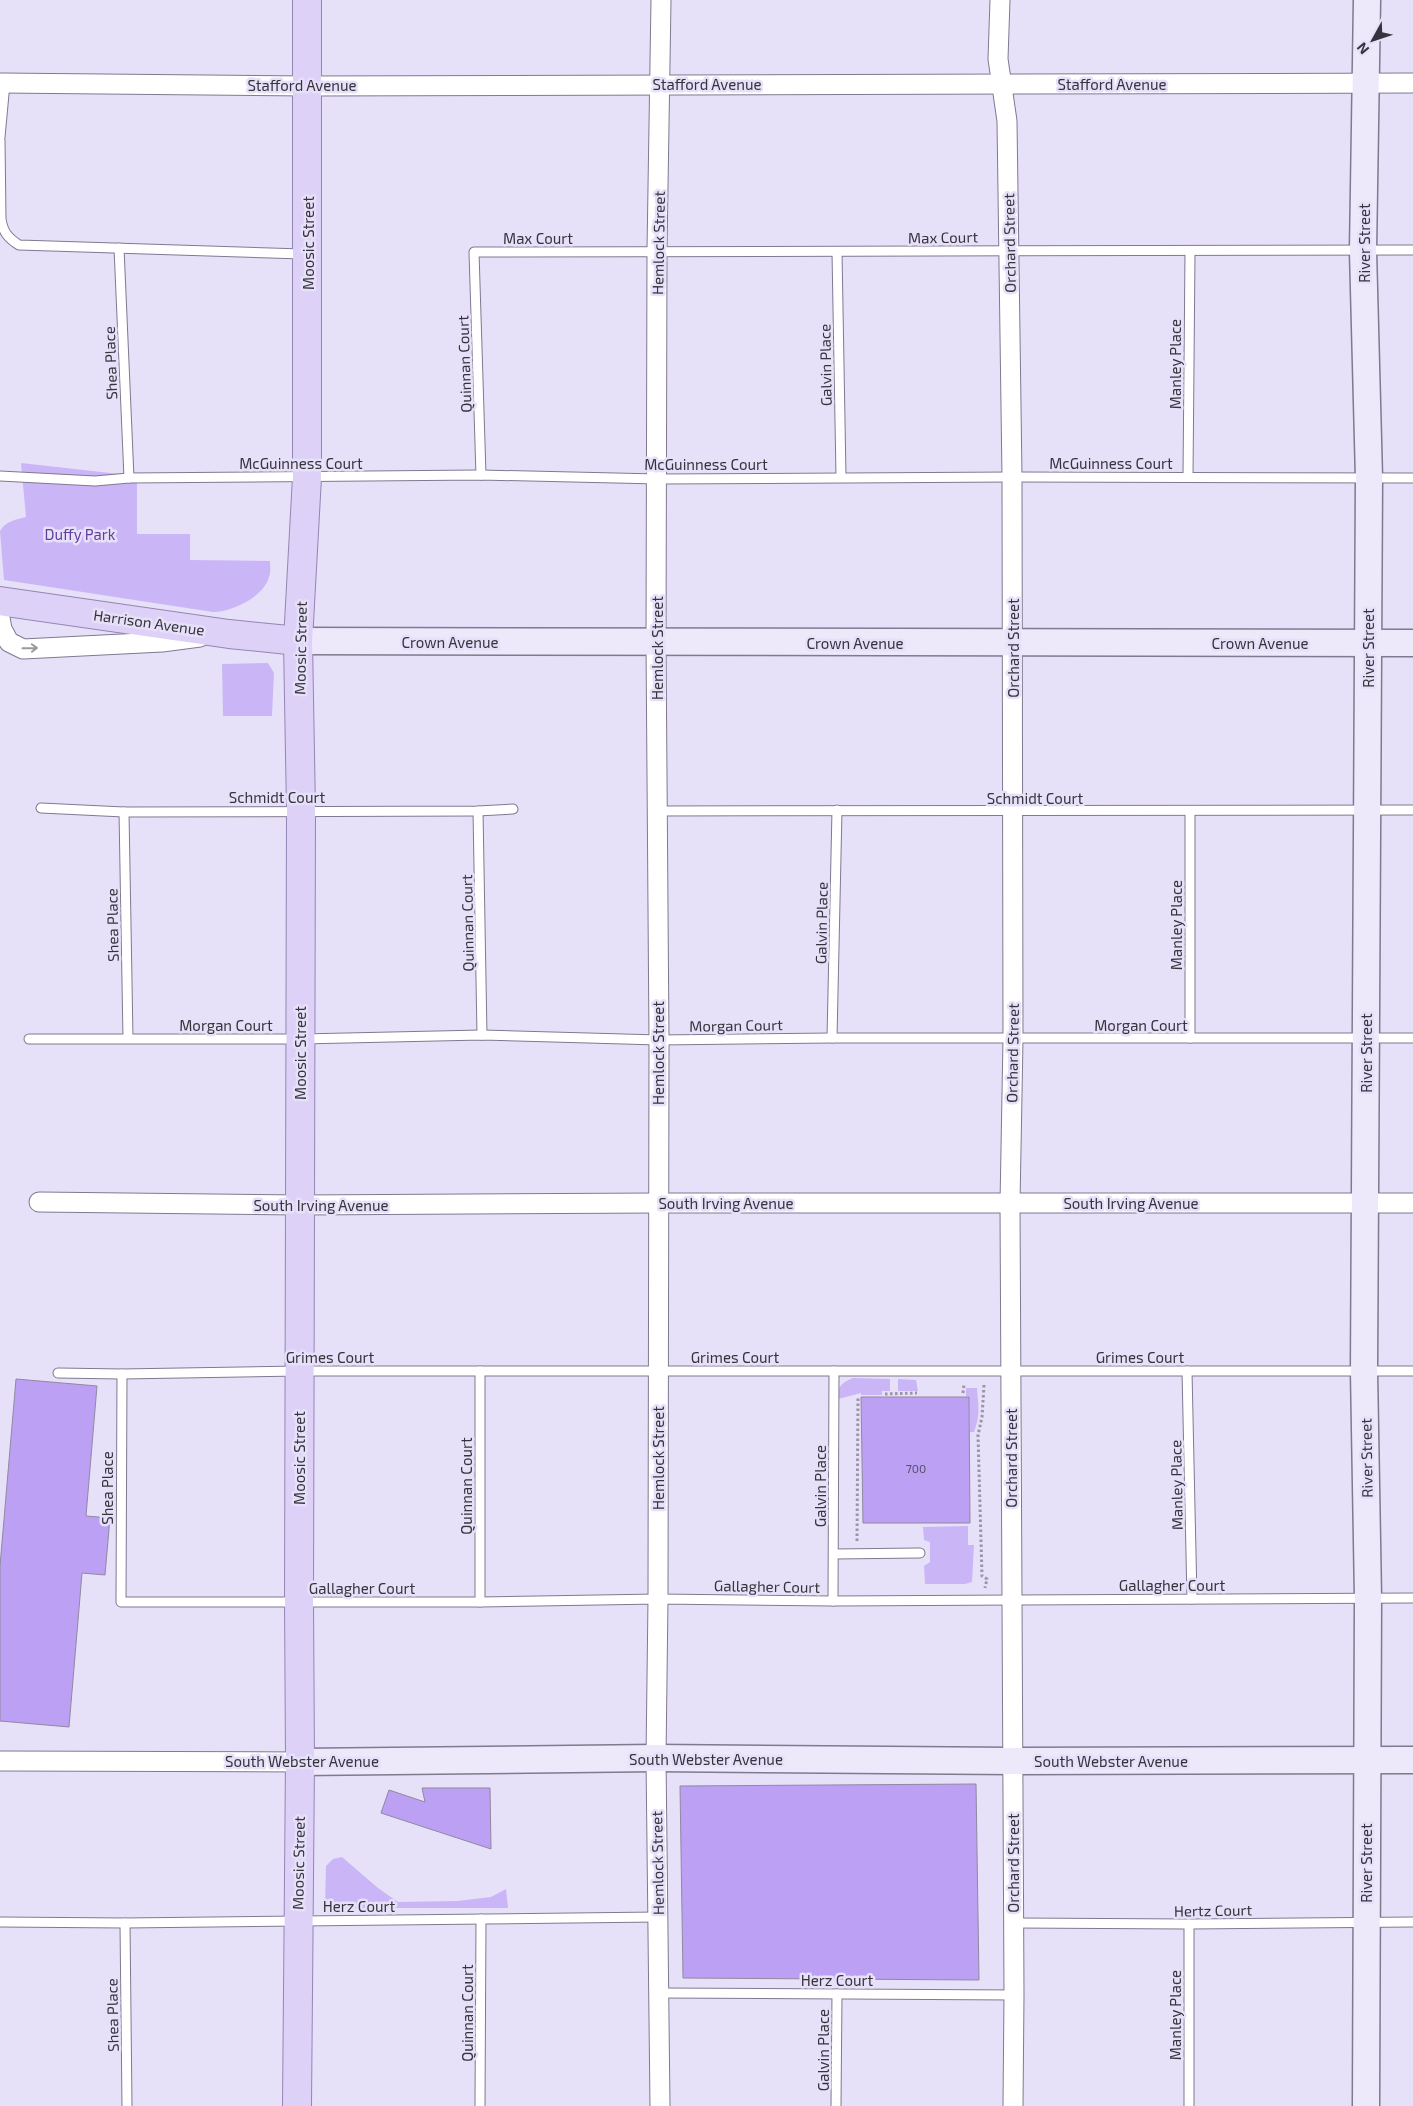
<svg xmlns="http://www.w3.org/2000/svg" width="1413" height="2106" viewBox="0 0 1413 2106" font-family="'Exo 2',sans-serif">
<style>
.green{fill:#cab6f6}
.building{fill:#bca0f4;stroke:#90899f}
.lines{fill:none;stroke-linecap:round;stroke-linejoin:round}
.lane-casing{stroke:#80798f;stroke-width:11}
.street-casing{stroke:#80798f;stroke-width:21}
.secondary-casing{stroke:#80798f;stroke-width:29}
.primary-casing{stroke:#9486b3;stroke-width:30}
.path{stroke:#9994a6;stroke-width:3;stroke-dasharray:2.5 2.5;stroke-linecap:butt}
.lane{stroke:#fff;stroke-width:9}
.street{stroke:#fff;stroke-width:19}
.secondary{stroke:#eee8fb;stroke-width:26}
.primary{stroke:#ddd1f8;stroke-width:28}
.oneway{stroke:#9a999e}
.labels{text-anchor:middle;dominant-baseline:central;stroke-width:5;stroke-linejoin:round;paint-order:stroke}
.number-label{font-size:12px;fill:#584e6a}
.street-label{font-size:15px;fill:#36333c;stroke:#e7e0f9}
.park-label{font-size:15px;fill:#643d9d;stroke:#e7e0f9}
</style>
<rect width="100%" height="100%" fill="#e7e0f9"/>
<g class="green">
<path d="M21,463l116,13v58h53v26l80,1c0,5 1,11 -1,16 -5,20 -38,35 -56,35l-209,-32 -4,-49c6,-10 15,-11 26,-14z"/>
<polygon points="268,663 274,673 272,716 223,716 222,664"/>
<path d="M853,1378l37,1v12h-8v4h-21v-2l-23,6c0,-13 3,-16 15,-21z"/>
<polygon points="898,1379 916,1380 918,1391 898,1391"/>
<path d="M966,1388h11c1,17 4,26 -3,44h-4l-1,-35 -3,-1z"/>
<polygon points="968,1526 968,1545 974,1545 972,1582 965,1584 925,1584 924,1566 930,1562 930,1542 924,1540 923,1527"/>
<polygon points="342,1857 378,1888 398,1902 457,1901 491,1897 506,1889 508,1908 325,1908 326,1866 333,1859"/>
</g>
<g class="building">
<polygon points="16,1379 97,1386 86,1516 110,1518 105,1575 82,1573 69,1727 0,1721 0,1566"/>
<polygon points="861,1397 969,1397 970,1523 863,1523"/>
<polygon points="976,1784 979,1980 683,1978 680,1786"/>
<polygon points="422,1788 490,1788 491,1849 381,1813 389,1790 425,1802"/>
</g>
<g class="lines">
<g class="lane-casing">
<g id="lane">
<polyline points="0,137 5,83"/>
<path d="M0,140l1,79c2,13 7,19 18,26l284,9"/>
<polyline points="119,248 129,478"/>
<polyline points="837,252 841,477"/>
<polyline points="481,475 474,252 1413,250"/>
<polyline points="0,476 95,481 129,478 481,475 658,479 1012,477 1413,478"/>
<polyline points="1188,477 1190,252"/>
<polyline points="41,808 124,812 478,811 513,809"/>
<polyline points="478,811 482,1035"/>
<polyline points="657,811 1413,810"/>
<polyline points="1190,811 1190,1038"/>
<polyline points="124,812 128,1038"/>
<polyline points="832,1038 837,810"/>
<polyline points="29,1039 301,1039 482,1035 659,1040 832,1038 1413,1038"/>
<polyline points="1187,1371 1192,1599"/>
<polyline points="58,1373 122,1374 299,1371 1413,1371"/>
<polyline points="122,1374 121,1602 480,1602 658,1599 833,1601 1413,1598"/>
<polyline points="834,1554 920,1553"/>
<polyline points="833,1601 834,1371"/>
<polyline points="480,1602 480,1371"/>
<polyline points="0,1922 125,1923 658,1917"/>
<polyline points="125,1923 127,2106"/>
<polyline points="1013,1923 1189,1924 1413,1922"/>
<polyline points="660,1993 1014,1995"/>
<polyline points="480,2106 481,1919"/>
<polyline points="836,2106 837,1994"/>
<polyline points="1189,2106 1189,1924"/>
</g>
</g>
<g class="street-casing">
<g id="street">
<polyline points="1000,0 998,59 1007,121 1012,477 1013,1039 1010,1204 1014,1995 1013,2106"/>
<polyline points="1,83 308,86 1413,83"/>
<polyline points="0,618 2,629 9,642 23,649 162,642 200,637"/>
<polyline points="39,1202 300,1205 658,1203 1413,1203"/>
<polyline points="0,1761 300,1762"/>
<polyline points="660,2106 656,1758 658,1599 659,1040 656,643 657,250 661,0"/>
</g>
</g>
<g class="secondary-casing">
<g id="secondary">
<polyline points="298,641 1413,643"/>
<polyline points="300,1762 656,1758 1013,1761 1413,1760"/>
<polyline points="1366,2106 1368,1598 1364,1371 1369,478 1363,251 1367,0"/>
</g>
</g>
<g class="primary-casing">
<g id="primary">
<polyline points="0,601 229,634 298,641"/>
<polyline points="297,2106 300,1762 299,1601 301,811 298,641 307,477 307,0"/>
</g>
</g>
<g class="path">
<polyline points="984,1385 982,1417 978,1435 982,1576 987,1579 985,1588"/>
<polyline points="963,1393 964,1384"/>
<polyline points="885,1394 917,1393"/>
<polyline points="857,1541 858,1397"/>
</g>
<use href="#lane" class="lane"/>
<use href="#street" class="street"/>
<use href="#secondary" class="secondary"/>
<use href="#primary" class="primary"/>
</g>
<defs><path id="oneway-shaft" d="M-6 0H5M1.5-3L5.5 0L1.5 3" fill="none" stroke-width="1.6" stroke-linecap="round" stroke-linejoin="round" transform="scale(1.25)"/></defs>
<use class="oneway" href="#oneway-shaft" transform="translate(30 648) rotate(-1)"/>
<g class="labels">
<g class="number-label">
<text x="916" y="1468">700</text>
</g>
<g class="street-label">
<text x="707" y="84">Stafford Avenue</text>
<text x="1112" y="84">Stafford Avenue</text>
<text x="302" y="85">Stafford Avenue</text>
<text transform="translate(943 237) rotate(-1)">Max Court</text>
<text x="538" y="238">Max Court</text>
<text transform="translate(308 243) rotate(-90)">Moosic Street</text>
<text transform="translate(658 243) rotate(-89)">Hemlock Street</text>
<text transform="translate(1009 243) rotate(-91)">Orchard Street</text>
<text transform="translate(1364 243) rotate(-90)">River Street</text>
<text transform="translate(110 363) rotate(-92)">Shea Place</text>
<text transform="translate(464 364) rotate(-92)">Quinnan Court</text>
<text transform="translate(1175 364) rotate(-90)">Manley Place</text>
<text transform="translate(825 365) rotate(-91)">Galvin Place</text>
<text x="301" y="463">McGuinness Court</text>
<text x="1111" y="463">McGuinness Court</text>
<text x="706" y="464">McGuinness Court</text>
<text transform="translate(149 622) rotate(8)">Harrison Avenue</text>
<text x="450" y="642">Crown Avenue</text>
<text x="855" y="643">Crown Avenue</text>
<text x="1260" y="643">Crown Avenue</text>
<text transform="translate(300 648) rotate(-89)">Moosic Street</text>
<text transform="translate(657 648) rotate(-90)">Hemlock Street</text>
<text transform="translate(1013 648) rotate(-90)">Orchard Street</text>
<text transform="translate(1368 648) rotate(-90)">River Street</text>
<text x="277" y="797">Schmidt Court</text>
<text x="1035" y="798">Schmidt Court</text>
<text transform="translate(467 923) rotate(-91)">Quinnan Court</text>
<text transform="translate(821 923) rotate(-89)">Galvin Place</text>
<text transform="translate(112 925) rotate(-91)">Shea Place</text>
<text transform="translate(1176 925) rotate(-90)">Manley Place</text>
<text x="226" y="1025">Morgan Court</text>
<text transform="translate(736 1025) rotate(-1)">Morgan Court</text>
<text x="1141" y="1025">Morgan Court</text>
<text transform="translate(300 1053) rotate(-90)">Moosic Street</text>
<text transform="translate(658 1053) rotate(-90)">Hemlock Street</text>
<text transform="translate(1012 1053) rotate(-89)">Orchard Street</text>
<text transform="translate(1366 1053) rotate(-90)">River Street</text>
<text x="726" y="1203">South Irving Avenue</text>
<text x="1131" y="1203">South Irving Avenue</text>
<text x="321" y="1205">South Irving Avenue</text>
<text x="330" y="1357">Grimes Court</text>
<text x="735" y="1357">Grimes Court</text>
<text x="1140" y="1357">Grimes Court</text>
<text transform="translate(299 1458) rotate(-90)">Moosic Street</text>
<text transform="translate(658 1458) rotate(-90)">Hemlock Street</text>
<text transform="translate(1011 1458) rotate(-90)">Orchard Street</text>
<text transform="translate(1366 1458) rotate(-91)">River Street</text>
<text transform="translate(1176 1485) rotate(-91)">Manley Place</text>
<text transform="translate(466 1486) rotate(-90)">Quinnan Court</text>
<text transform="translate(820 1486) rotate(-90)">Galvin Place</text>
<text transform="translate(107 1488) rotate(-90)">Shea Place</text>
<text x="1172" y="1585">Gallagher Court</text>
<text transform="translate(767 1586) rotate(1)">Gallagher Court</text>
<text x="362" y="1588">Gallagher Court</text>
<text x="706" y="1759">South Webster Avenue</text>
<text x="302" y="1761">South Webster Avenue</text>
<text x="1111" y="1761">South Webster Avenue</text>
<text transform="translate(298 1863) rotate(-89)">Moosic Street</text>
<text transform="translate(657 1863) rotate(-91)">Hemlock Street</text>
<text transform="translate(1013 1863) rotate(-90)">Orchard Street</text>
<text transform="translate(1366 1863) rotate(-90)">River Street</text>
<text x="359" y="1906">Herz Court</text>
<text transform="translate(1213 1910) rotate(-1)">Hertz Court</text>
<text x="837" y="1980">Herz Court</text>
<text transform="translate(467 2013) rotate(-90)">Quinnan Court</text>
<text transform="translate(112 2015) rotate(-91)">Shea Place</text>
<text transform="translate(1175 2015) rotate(-90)">Manley Place</text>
<text transform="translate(823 2050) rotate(-90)">Galvin Place</text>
</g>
<g class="park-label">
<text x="80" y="534">Duffy Park</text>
</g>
</g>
<g transform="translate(1373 40) rotate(230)" stroke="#e7e0f9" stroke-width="4" paint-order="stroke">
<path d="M0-4L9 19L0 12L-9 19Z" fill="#36333c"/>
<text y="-8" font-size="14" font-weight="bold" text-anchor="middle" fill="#36333c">N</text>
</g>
</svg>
